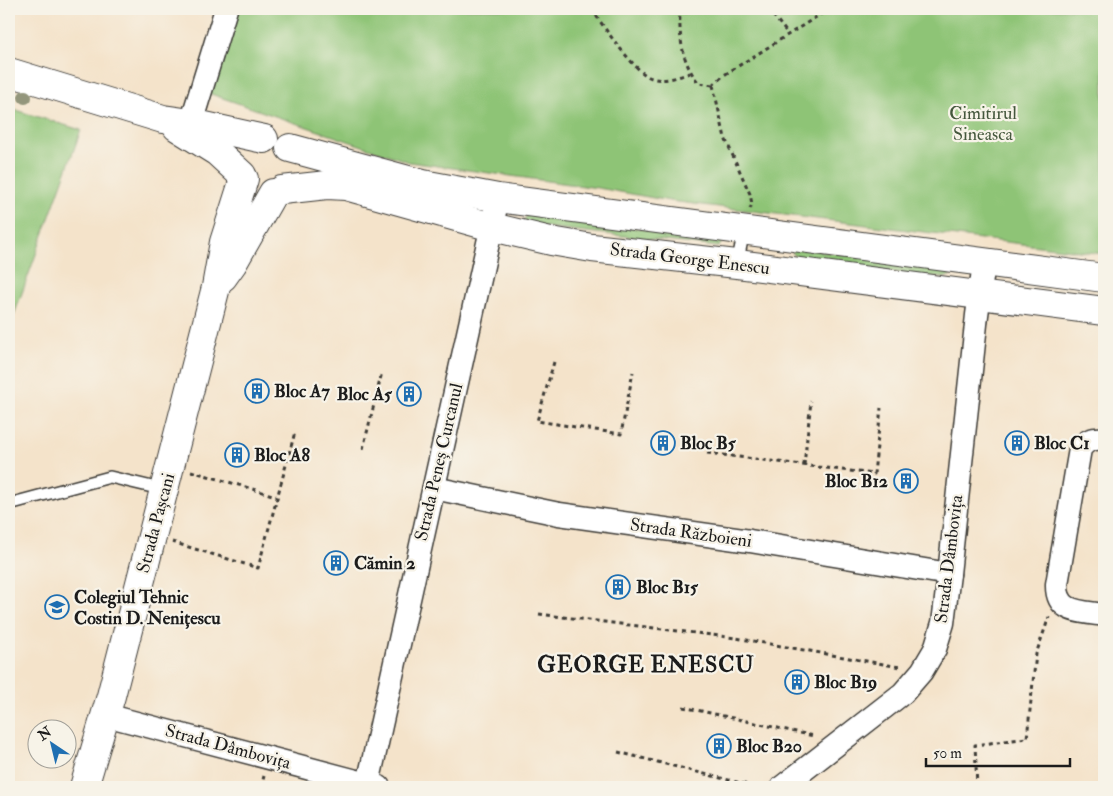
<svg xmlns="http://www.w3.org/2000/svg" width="1113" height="796" viewBox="0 0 1113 796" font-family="'IM FELL Double Pica',serif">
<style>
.green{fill:#8ec476;stroke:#557049}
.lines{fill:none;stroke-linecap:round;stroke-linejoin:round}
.lane-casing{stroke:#3c3a36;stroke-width:14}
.street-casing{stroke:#3c3a36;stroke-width:25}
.secondary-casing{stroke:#3c3a36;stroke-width:30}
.path{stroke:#3c3a36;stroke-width:3;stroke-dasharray:4 4;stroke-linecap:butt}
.lane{stroke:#fff;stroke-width:11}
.street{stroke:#fff;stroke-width:22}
.secondary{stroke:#fff;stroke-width:28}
.tree{fill:#93967c}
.labels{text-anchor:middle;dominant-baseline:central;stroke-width:4.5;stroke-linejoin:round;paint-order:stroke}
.park-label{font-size:18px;fill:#44573c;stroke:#f7f3e8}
.street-label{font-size:18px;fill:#1c1c1c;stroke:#f7f3e8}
.poi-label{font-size:18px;font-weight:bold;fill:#1c1c1c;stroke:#f7f3e8;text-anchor:start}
.district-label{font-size:22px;font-weight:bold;letter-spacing:1px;fill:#1c1c1c;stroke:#f7f3e8}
</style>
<rect width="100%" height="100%" fill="#f7f3e8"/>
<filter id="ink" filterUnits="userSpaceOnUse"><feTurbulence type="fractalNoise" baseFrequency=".02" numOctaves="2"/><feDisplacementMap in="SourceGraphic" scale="10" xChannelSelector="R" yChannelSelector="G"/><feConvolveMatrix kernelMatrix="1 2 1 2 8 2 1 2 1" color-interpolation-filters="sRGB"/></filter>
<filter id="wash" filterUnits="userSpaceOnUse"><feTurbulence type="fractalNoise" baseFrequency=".0096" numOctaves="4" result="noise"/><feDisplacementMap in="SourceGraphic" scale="20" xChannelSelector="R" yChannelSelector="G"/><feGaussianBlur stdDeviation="1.12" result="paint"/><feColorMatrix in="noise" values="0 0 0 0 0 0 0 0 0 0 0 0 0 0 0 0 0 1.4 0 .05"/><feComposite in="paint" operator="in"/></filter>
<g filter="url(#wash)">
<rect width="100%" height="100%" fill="#f4e3ca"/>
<g class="green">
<polygon points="234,9 1104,9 1104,254 670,201 598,188 409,162 208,93"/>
<polygon points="9,108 81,130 9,329"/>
<polygon points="529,214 720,239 722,243 718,247 527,225 524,219"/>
<polygon points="798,248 945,269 951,275 944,278 799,261 792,252"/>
</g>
</g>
<g filter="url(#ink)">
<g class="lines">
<g class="lane-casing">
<g id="lane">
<polyline points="737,264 744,231"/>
<polyline points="9,504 110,477 165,490"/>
</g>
</g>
<g class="street-casing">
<g id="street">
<polyline points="191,123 226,9"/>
<path d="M1104,439c-11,-1 -17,0 -24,10l-23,135c-1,30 25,27 47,31"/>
<polyline points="434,488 559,514 750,541 949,574"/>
<polyline points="106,715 379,787"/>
<polyline points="368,784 498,198"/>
<polyline points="782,787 903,693 922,671 935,649 943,623 949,574 977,315 984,263"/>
</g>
</g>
<g class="secondary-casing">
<g id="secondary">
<polyline points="9,72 163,119 191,123 264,139"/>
<polyline points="177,127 217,152 242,175"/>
<polyline points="290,148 423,184 498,198 1104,278"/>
<polyline points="282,190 327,185 346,186 492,227 551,241 592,248 737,264 1104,311"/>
<polyline points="223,277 233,263 273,193"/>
<polyline points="84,787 111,696 216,287 224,242 244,179"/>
</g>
</g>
<g class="path">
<path d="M592,9c9,15 42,61 57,68 13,6 29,0 41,-4"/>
<path d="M680,9c-1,25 1,54 19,74l14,2"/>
<polyline points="768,9 788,34"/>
<polyline points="713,85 725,138 750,194 752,204 750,209"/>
<polyline points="713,85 724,75 829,9"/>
<polyline points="554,362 537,421 621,434 633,372"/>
<polyline points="363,449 382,372"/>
<polyline points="707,453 874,474 881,408"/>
<polyline points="804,465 811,401"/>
<polyline points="191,471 276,496"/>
<polyline points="172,542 258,568 295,432"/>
<polyline points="539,614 736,638 900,667"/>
<polyline points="683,707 814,736"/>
<polyline points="1102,747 1104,787"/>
<polyline points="618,752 756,787"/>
<polyline points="261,787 264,776"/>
<polyline points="977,787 975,745 1027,738 1036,654 1049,617"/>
</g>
<use href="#lane" class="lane"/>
<use href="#street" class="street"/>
<use href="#secondary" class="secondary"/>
</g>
<circle class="tree" cx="25" cy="97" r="7"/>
</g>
<defs>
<g id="building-ring" transform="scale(1.25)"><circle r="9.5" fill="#f7f3e8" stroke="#1f6fb2" stroke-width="1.5"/><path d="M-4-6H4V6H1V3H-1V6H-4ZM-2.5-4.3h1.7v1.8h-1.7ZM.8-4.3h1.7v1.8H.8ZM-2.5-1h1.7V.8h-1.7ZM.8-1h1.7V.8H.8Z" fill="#1f6fb2"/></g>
<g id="school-ring" transform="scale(1.25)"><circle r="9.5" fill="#f7f3e8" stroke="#1f6fb2" stroke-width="1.5"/><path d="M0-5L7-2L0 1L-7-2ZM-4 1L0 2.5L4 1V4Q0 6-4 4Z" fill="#1f6fb2"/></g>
</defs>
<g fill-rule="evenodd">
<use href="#building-ring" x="257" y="391"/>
<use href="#building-ring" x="409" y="394"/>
<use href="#building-ring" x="663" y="443"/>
<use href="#building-ring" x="1017" y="443"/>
<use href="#building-ring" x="237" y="455"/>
<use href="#building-ring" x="906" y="481"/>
<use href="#building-ring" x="336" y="563"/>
<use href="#building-ring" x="618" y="587"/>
<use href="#school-ring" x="57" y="607"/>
<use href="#building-ring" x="797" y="682"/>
<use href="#building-ring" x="719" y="746"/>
</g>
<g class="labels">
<g class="park-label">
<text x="983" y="113">Cimitirul<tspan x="983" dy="21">Sineasca</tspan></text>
</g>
<g class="street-label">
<text transform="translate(690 259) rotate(7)">Strada George Enescu</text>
<text transform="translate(439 462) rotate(-77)">Strada Peneș Curcanul</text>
<text transform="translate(156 523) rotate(-75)">Strada Pașcani</text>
<text transform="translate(691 533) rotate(8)">Strada Războieni</text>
<text transform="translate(949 559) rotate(-83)">Strada Dâmbovița</text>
<text transform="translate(228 747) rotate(15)">Strada Dâmbovița</text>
</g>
<g class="poi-label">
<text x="274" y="391">Bloc A7</text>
<text x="392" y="394" text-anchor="end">Bloc A5</text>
<text x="680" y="443">Bloc B5</text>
<text x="1034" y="443">Bloc C1</text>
<text x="254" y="455">Bloc A8</text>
<text x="888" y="481" text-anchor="end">Bloc B12</text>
<text x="354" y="563">Cămin 2</text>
<text x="636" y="587">Bloc B15</text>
<text x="74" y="597">Colegiul Tehnic<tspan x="74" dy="21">Costin D. Nenițescu</tspan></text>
<text x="814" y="682">Bloc B19</text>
<text x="736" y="746">Bloc B20</text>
</g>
<g class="district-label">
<text x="646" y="665">GEORGE ENESCU</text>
</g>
</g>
<rect width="1113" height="796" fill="none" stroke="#f7f3e8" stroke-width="30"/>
<g transform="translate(52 744) rotate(325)"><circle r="24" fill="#f7f3e8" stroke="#9f9d96"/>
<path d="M0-4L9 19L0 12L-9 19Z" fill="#1f6fb2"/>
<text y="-8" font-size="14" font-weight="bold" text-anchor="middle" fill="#1c1c1c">N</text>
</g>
<path d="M926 758v8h144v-8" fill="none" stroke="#1c1c1c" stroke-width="2.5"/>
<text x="933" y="758" font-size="15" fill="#1c1c1c" stroke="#f7f3e8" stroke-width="4" paint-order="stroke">50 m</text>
</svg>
